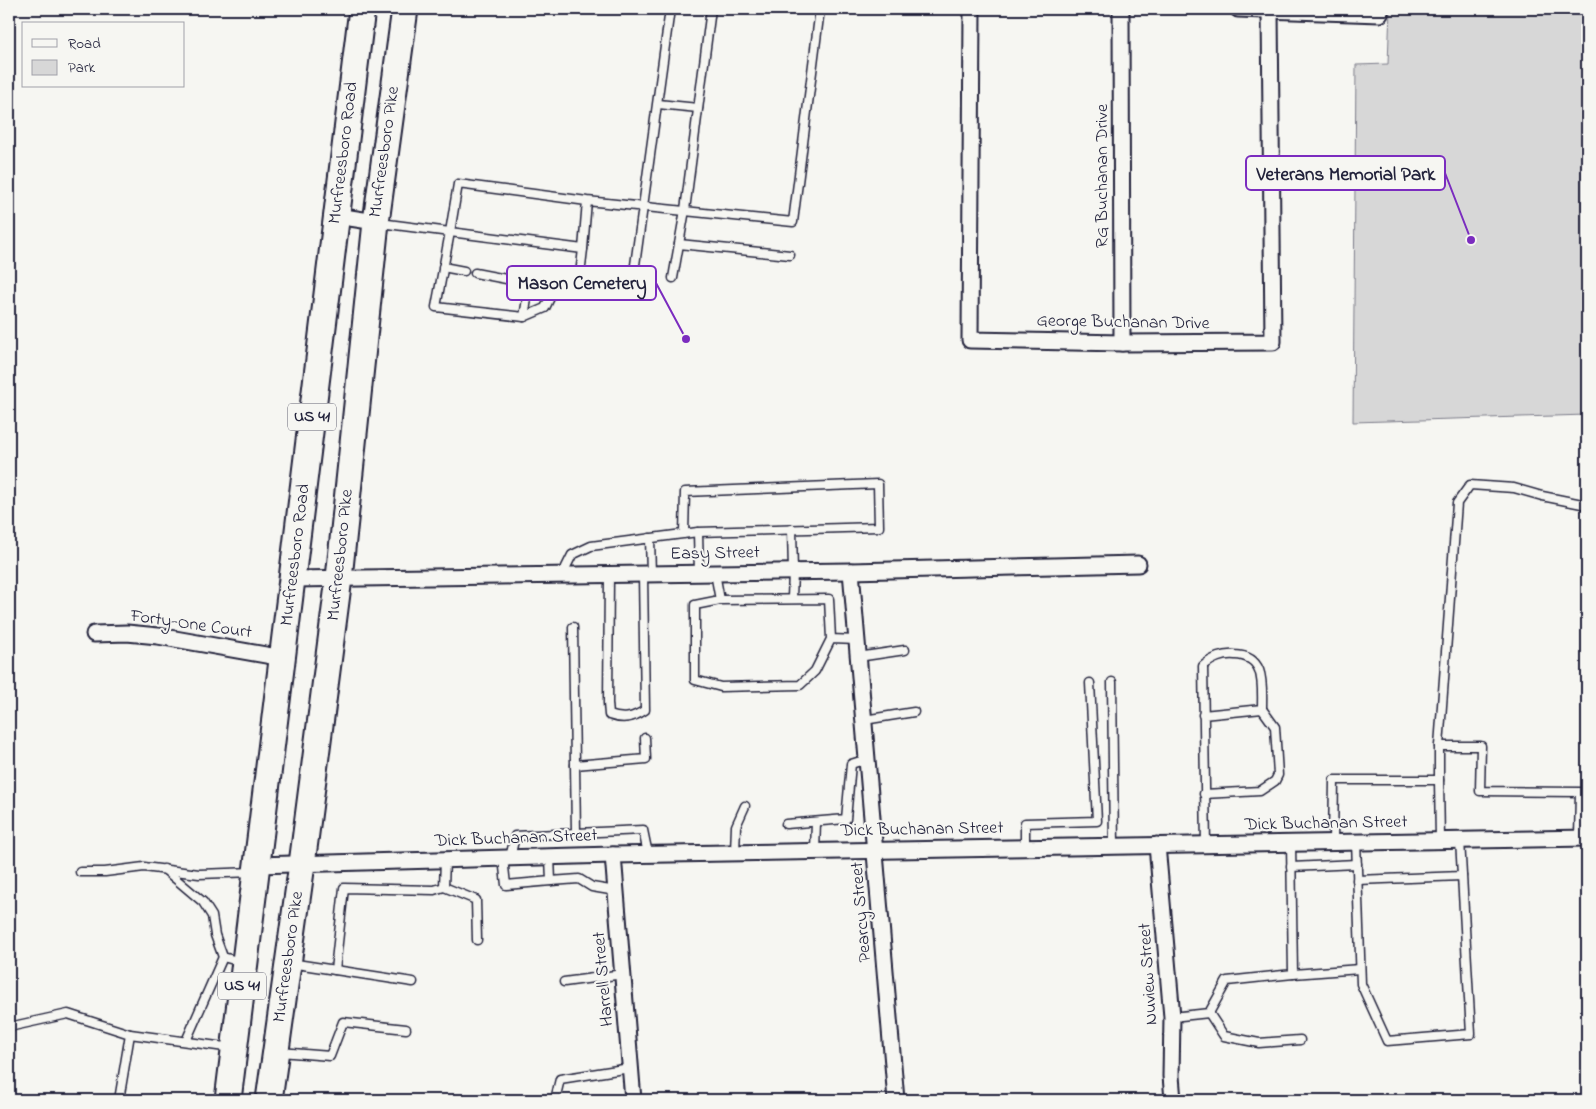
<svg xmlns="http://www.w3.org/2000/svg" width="1596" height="1109" viewBox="0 0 1596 1109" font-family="'Indie Flower',sans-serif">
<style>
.green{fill:#d7d7d7;stroke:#7c7c89}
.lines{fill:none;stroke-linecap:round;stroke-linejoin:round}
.lane-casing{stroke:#22223b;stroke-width:11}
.street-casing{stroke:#22223b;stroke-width:19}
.primary-casing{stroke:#22223b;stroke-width:29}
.lane{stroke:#f6f6f2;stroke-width:8}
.street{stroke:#f6f6f2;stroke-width:15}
.primary{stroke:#f6f6f2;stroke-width:25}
.labels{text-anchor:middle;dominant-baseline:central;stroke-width:4;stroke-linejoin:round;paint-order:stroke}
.shield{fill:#f6f6f2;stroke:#626272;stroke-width:1}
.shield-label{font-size:16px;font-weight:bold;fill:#22223b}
.street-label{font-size:18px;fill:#22223b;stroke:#f6f6f2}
.leader{fill:none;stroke:#7b2cbf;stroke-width:2}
.callout-dot{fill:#7b2cbf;stroke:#f6f6f2;stroke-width:2}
.callout{fill:#f6f6f2;stroke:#7b2cbf;stroke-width:2}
.callout-label{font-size:19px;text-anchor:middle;font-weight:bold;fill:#22223b}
</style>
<rect width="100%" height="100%" fill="#f6f6f2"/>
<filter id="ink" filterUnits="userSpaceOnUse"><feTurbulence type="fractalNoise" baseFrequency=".02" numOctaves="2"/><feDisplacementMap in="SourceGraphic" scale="10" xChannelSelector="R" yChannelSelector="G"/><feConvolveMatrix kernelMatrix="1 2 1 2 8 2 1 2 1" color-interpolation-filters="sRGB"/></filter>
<g filter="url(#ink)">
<polygon class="green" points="1390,9 1587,9 1587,415 1353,422 1356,65 1388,64"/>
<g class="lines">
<g class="lane-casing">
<g id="lane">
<polyline points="658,104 698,108"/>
<polyline points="587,201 583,249 450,232 458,184 587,201 793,222 820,9"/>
<polyline points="380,223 450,232 436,307 524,317 545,308 557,283 579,283 583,249"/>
<polyline points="679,244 790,255"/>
<polyline points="443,267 464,271"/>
<polyline points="475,273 522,282 528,293 524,317"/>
<polyline points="673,278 685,210 711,9"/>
<polyline points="579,283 632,287 670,9"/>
<polyline points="698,532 699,573"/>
<polyline points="650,538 651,574"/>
<polyline points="715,573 720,600"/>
<polyline points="562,575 572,555 591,546 698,532 879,527 878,484 685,492 684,534"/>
<path d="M609,575l-1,128 1,12c14,5 24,3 36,-5l-2,-136"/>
<polyline points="792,598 793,572 792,529"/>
<polyline points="831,639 815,671 800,685 721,687 695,680 695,605 720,600 829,599 831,639 857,640"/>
<polyline points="858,657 905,650"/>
<polyline points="1112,682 1114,846"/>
<path d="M1203,715l59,-6c0,-24 4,-53 -27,-54 -13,-1 -22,3 -32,11l3,179"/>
<polyline points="864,720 914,712"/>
<polyline points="1439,746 1457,503 1470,485 1514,488 1542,496 1587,505"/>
<polyline points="575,765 646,759 645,738"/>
<polyline points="1439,780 1439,746 1481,746 1480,791 1580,792 1579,838"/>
<polyline points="1204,794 1260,791 1275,781 1278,775 1275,727 1262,709"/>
<polyline points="786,824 846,819 851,764 867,759"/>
<polyline points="576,833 643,830 648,854"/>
<polyline points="1356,841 1361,984 1387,1041 1471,1034 1460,840"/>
<polyline points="1333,842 1334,780 1439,780 1440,840"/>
<polyline points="1025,847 1025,823 1097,821 1090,683"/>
<polyline points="815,851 816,822"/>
<polyline points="735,852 736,826 745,806"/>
<polyline points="503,858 506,885 551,881 550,857"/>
<polyline points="510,858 515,836 576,833 573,627"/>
<polyline points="1291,867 1357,864"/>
<polyline points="164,869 203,902 212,916 215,935 223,957 241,962"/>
<polyline points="80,872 105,872 144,867 199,874 254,872"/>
<polyline points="1357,880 1462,876"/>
<polyline points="551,881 579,879 592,887 616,891"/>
<polyline points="444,887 476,900 477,940"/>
<polyline points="290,963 413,982"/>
<polyline points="335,970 344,888 434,890 444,887 445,860"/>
<polyline points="1293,974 1360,969"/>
<polyline points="564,982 623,974"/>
<polyline points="1209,1013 1224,1036 1259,1043 1300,1040"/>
<polyline points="1172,1017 1209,1013 1227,981 1293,974 1291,843"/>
<polyline points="9,1027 68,1014 130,1034 119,1100"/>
<polyline points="130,1034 232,1048"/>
<polyline points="186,1041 223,957"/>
<polyline points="280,1052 330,1056 343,1022 406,1029"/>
<polyline points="555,1100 560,1079 630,1068"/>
</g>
</g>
<g class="street-casing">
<g id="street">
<polyline points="972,9 970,340 1122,343 1273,342 1270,9"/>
<polyline points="1121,9 1122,343"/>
<polyline points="1238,9 1380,14 1380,9"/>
<polyline points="337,216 376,222"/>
<polyline points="851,571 896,1100"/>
<polyline points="293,579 851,571 1138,564"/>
<polyline points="94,634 127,633 158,636 283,658"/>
<polyline points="1157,845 1172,1017 1171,1076 1173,1100"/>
<polyline points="613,855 633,1100"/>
<polyline points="257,865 613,855 1587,838"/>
</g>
</g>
<g class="primary-casing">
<g id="primary">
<polyline points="228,1100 362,9"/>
<polyline points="269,1100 302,864 339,578 376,222 405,9"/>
</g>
</g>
<use href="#lane" class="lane"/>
<use href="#street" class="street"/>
<use href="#primary" class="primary"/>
</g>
</g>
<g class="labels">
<g class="shield">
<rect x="288" y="403.5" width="48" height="27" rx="4"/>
<rect x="218" y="972.5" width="48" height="27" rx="4"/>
</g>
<g class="shield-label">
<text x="312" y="417">US 41</text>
<text x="242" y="986">US 41</text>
</g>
<g class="street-label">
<text transform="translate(385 152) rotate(-82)">Murfreesboro Pike</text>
<text transform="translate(344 153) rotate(-83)">Murfreesboro Road</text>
<text transform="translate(1103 176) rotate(-90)">RG Buchanan Drive</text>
<text transform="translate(1123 323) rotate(1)">George Buchanan Drive</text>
<text transform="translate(715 554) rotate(-1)">Easy Street</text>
<text transform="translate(296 555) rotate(-83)">Murfreesboro Road</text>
<text transform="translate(341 555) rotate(-84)">Murfreesboro Pike</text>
<text transform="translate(191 625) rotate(8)">Forty-One Court</text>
<text transform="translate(1326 824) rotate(-1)">Dick Buchanan Street</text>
<text transform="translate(922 830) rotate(-1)">Dick Buchanan Street</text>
<text transform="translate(516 839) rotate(-2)">Dick Buchanan Street</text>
<text transform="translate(862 912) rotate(-95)">Pearcy Street</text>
<text transform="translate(289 957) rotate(-82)">Murfreesboro Pike</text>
<text transform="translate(1149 974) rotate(-94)">Nuview Street</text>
<text transform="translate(604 979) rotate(-95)">Harrell Street</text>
</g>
</g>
<path class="leader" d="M1471 240L1445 173M686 339L656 283"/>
<g class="callout-dot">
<circle cx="1471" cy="240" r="5"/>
<circle cx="686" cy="339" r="5"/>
</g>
<g class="callout">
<rect x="1246" y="156" width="199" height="34" rx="5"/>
<rect x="507" y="266" width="149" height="34" rx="5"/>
</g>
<g class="callout-label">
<text x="1346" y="180">Veterans Memorial Park</text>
<text x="582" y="289">Mason Cemetery</text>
</g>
<rect width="1596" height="1109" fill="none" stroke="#f6f6f2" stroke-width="30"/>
<rect x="15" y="15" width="1566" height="1079" fill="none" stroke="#22223b" stroke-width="2" filter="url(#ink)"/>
<rect x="22" y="22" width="162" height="65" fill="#f6f6f2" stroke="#a1a1a9"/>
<rect x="32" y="39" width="25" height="8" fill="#f6f6f2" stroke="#a1a1a9"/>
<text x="68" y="48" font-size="15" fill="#22223b">Road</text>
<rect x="32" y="60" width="25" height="15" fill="#d7d7d7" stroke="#a1a1a9"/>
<text x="68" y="72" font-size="15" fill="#22223b">Park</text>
</svg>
